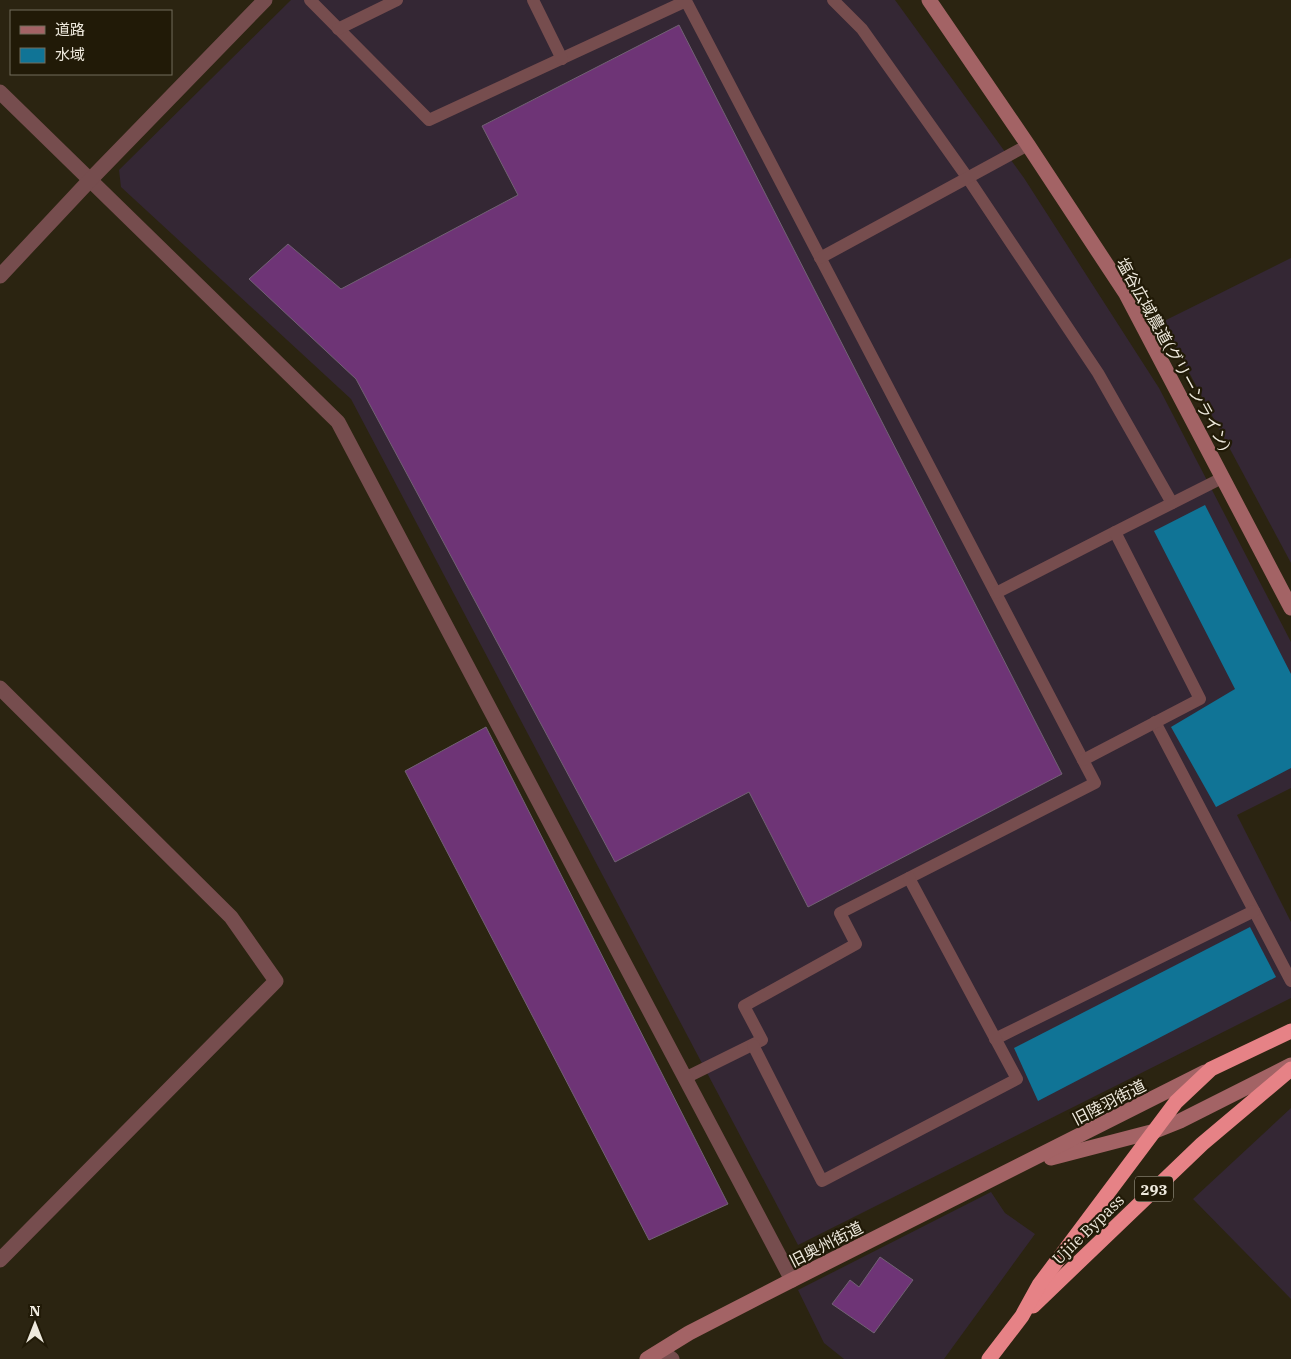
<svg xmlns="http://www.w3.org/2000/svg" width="1291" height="1359" viewBox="0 0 1291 1359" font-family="'IBM Plex Serif','Noto Sans JP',serif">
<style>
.commercial{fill:#342734}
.water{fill:#107496}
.building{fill:#6e3476;stroke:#726274}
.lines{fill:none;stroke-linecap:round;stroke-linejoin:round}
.lane{stroke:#764d4e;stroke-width:12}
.street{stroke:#764d4e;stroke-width:15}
.secondary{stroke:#a36365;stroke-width:15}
.highway{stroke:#e68286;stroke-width:15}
.labels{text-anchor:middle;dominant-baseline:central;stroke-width:4.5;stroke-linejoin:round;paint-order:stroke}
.shield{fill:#211a07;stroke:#b0ab9d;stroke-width:1}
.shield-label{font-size:15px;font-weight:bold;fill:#eee9dd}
.street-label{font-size:16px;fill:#eee9dd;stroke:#211a07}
</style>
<rect width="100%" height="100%" fill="#2b2411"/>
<g class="commercial">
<polygon points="291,0 895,0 1024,178 1159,388 1291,642 1291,788 1237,815 1291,922 1291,998 798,1245 351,399 121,187 119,170"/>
<polygon points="1291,258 1291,563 1162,322"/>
<polygon points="1291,1108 1291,1299 1193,1199"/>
<polygon points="991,1192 1005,1213 1035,1234 944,1359 844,1359 824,1343 798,1290"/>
</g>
<g class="water">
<polygon points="1205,505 1291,674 1291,768 1216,807 1171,727 1235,689 1154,531"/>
<polygon points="1250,927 1276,977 1038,1101 1014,1048"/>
</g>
<g class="building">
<polygon points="679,25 1062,774 808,907 749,792 615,862 356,379 249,279 288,244 341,289 518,195 482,126"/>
<polygon points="486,727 728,1204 649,1240 405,771"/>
<polygon points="880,1257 913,1280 874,1333 832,1304 850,1280 859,1287"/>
</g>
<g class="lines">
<g class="lane">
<polyline points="310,0 429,120 686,1 1095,783 840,913 856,944 744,1006 762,1040 685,1078"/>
<polyline points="533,0 562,59"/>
<polyline points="833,0 862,29 967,177 1098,373 1172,503"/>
<polyline points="338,29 397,0"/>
<polyline points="820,258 1028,145"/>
<polyline points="996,593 1115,532"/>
<polyline points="1155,722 1291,981"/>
<polyline points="1083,760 1200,699 1115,532 1222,478"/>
<polyline points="995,1039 1254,911"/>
<polyline points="753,1045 822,1181 1017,1079 909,878"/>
</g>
<g class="street">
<polyline points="0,92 338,422 792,1280"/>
<polyline points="0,276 90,180 265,0"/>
<polyline points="0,688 231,917 276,981 0,1260"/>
<polyline points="661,1351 672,1359"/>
</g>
<g class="secondary">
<polyline points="929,0 1028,145 1126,294 1291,608"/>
<polyline points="1051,1158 1155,1131 1180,1121 1291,1065"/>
<polyline points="647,1359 689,1333 792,1280 1205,1072"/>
</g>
<g class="highway">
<polyline points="1033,1306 1202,1144 1291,1069"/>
<polyline points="989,1359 1022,1316 1039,1285 1176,1102 1211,1069 1291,1031"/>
</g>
</g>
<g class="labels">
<rect class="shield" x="1135" y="1176.5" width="38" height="25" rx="4"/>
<g class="shield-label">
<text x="1154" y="1189">293</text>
</g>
<g class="street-label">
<text transform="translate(1174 354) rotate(61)">塩谷広域農道(グリーンライン)</text>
<text transform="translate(1109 1102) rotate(-27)">旧陸羽街道</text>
<text transform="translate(1088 1229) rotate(-44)">Ujiie Bypass</text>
<text transform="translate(826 1244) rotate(-27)">旧奥州街道</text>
</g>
</g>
<rect x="10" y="10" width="162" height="65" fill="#211a07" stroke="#736d5d"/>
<rect x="20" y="26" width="25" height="8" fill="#a36365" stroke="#736d5d"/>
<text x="55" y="35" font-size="15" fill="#eee9dd">道路</text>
<rect x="20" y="48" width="25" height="15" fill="#107496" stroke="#736d5d"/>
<text x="55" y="60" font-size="15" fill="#eee9dd">水域</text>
<g transform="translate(35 1324)" stroke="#211a07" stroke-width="4" paint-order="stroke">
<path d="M0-4L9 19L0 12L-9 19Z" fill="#eee9dd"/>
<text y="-8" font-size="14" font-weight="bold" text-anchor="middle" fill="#eee9dd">N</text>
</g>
</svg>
